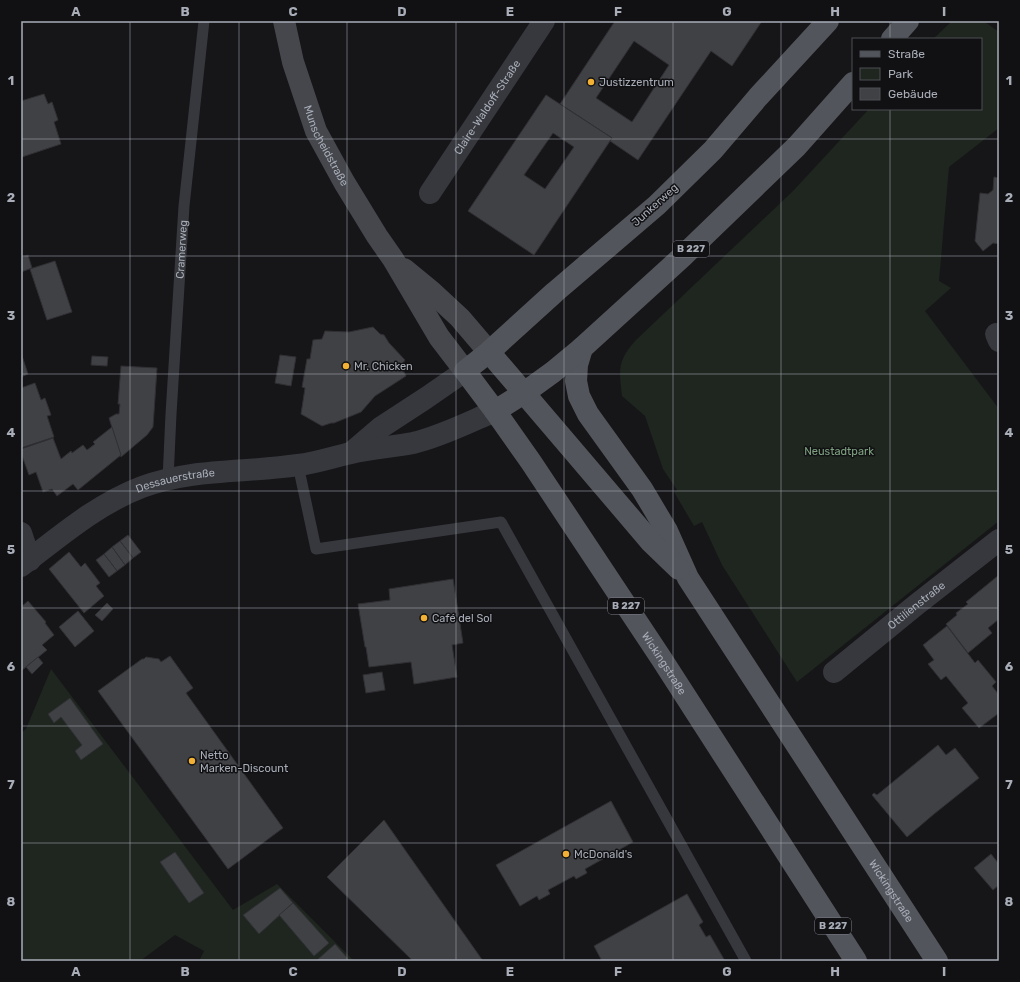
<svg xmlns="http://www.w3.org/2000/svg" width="1020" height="982" viewBox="0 0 1020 982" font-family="Rubik,sans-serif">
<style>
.green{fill:#1e261f}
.building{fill:#404145;stroke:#303034;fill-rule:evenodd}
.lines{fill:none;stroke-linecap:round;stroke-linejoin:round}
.service{stroke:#37383d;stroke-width:11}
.minor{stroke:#37383d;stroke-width:22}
.secondary{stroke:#45474d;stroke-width:22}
.primary{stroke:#53555c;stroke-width:22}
.grid{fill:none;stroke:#a8adb8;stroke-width:1;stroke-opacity:0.55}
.poi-dot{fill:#f2b134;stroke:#111113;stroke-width:1.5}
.labels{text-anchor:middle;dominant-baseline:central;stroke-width:3;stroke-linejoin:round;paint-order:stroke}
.shield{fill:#111113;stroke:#7b7e86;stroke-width:1}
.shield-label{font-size:10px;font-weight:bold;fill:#a8adb8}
.poi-label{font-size:11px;fill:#a8adb8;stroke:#111113;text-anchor:start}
.street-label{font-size:11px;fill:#a8adb8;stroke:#111113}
.park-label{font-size:11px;fill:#7fa381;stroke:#111113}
.neatline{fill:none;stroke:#a8adb8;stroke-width:1.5}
.grid-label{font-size:13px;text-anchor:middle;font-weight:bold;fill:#a8adb8}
</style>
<rect width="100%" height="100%" fill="#161618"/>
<g class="green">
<path d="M952,21h28l5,1 14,10v96l-50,39 -10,114 12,7 -26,23 74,98v112l-202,161 -75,-117 -20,-43 -8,4 -20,-34 3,-2 -14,-21 -18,-53 -23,-20c-3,-27 -5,-35 14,-56l157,-149 76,-82h112v-70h-48z"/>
<polygon points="51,669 233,910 277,884 354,961 199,961 204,951 175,935 140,961 21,961 21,733 26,729"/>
</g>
<g class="building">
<path d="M615,21h147l-30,45 -21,-15 -73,109 -28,-19 2,-3 -52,-34zM634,41l35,24 -37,57 -36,-24z"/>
<polygon points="44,94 48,104 52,102 58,120 54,122 61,144 22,157 21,101"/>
<path d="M546,95l66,43 -78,117 -66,-44zM553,133l21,14 -29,42 -21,-14z"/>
<polygon points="994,177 999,178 999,244 993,243 983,251 975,241 980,193 988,194 993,190"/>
<polygon points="28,255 32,268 21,272 21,257"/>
<polygon points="55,261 72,312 47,320 30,269"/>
<polygon points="373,327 380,334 384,335 389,343 405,360 403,363 405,365 402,368 406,376 375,396 361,412 334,423 331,423 322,426 301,414 305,388 302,387 307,359 310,359 313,340 322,339 325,331 349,332"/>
<polygon points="21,353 28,374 21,377"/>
<polygon points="280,355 296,357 291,386 275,383"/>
<polygon points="92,356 108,357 107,366 91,365"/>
<polygon points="121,366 157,368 153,427 147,435 121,457 109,418 116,414 119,414 120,404 118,404"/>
<polygon points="35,383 41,400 45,398 51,415 47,416 54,437 21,448 21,388"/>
<polygon points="112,427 121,455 78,490 73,484 57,496 52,489 43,492 36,472 29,475 21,453 21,449 53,438 61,459 71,451 72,453 83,445 87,450 95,444 93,442"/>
<polygon points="128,535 141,552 133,558 120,541"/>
<polygon points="120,541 133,558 125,565 112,547"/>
<polygon points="112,547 125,565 117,571 104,554"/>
<polygon points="69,552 81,567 85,563 100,583 96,586 104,596 84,613 49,569"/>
<polygon points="104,554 117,571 109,577 96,560"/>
<polygon points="999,575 999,619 988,628 992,633 968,653 946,624 957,615 956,613 968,604 966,602"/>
<polygon points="453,579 463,643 452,645 457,677 414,684 411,662 369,667 366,647 365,647 358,604 390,600 389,589"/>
<polygon points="28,601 46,622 45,623 54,635 42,645 47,650 21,671 21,607"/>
<polygon points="107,603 113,609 102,621 95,615"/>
<polygon points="78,611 94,631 75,647 59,627"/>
<polygon points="947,626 975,663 978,660 996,682 992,686 999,695 999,713 979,728 962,708 968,703 946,676 941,680 928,664 934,660 923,645"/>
<polygon points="170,656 193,688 186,693 283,828 228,869 98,691 142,659 144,659 146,657 159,659 161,662"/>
<polygon points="38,657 43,663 32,674 26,667"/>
<polygon points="382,672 385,690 366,693 363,675"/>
<polygon points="70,698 103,744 81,760 75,751 82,745 61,717 54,723 48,714"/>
<polygon points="938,745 946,755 955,748 979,778 934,814 907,837 872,795 874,793 877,795"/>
<polygon points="611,801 633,842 585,869 587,873 576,879 574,876 548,890 550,894 539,900 537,896 520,906 496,865"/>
<polygon points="384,820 483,961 413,961 327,877"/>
<polygon points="175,852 204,893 189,903 160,862"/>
<polygon points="991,854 999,864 999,885 993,890 974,868"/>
<polygon points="280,888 293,903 259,934 243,915"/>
<polygon points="687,894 703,922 699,925 706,937 710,935 725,961 602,961 594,946"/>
<polygon points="293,903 329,943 314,956 279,915"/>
<polygon points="335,944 350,961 318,961 317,960"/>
</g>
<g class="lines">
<g class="service">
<polyline points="298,465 316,549 501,522 746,961"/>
<path id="s1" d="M168,479l3,-65 13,-208 20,-185"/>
</g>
<g class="minor">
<path id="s2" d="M430,193l114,-172"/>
<polyline points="996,334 999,341"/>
<polyline points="352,452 380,428 426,398 465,371"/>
<polyline points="21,533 30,560"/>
<path id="s3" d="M21,566c38,-29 76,-62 121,-79 51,-19 103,-14 156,-22 18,-2 35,-8 53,-12 20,-5 42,-6 62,-10 29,-7 56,-21 82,-32"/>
<path id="s4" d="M834,672l82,-67 83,-65"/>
</g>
<g class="secondary">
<path id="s5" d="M284,21l9,41 23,69 28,51 33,54 16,23 46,78 26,34"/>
<polyline points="404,269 432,292 460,318 489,352"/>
</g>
<g class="primary">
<path id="s6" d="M828,21l-70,76 -45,53 -56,55 -102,87 -66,60 -24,19 30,40 36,51 130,196 195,303"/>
<polyline points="892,39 908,21"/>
<path id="s7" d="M582,348l-5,17 -1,16 3,15 9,18 54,75 25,42 21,47 249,383"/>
<polyline points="489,352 651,542 679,569"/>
<polyline points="495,411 524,393 553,372 582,348 683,256 797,146 853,83"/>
</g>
</g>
<path class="grid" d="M130,21v940M239,21v940M347,21v940M456,21v940M564,21v940M673,21v940M781,21v940M890,21v18M890,109v852M21,139h978M21,256h978M21,374h978M21,491h978M21,608h978M21,726h978M21,843h978"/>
<g class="poi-dot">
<circle cx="591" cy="82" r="4"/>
<circle cx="346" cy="366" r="4"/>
<circle cx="424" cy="618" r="4"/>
<circle cx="192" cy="761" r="4"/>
<circle cx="566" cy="854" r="4"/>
</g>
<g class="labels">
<g class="shield">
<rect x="673" y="241" width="36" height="16" rx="3"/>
<rect x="608" y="598" width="36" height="16" rx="3"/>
<rect x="815" y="918" width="36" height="16" rx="3"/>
</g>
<g class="shield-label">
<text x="691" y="249">B 227</text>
<text x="626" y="606">B 227</text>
<text x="833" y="926">B 227</text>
</g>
<g class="poi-label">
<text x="599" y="82">Justizzentrum</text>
<text x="354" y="366">Mr. Chicken</text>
<text x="432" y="618">Café del Sol</text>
<text x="200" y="755">Netto<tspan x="200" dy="13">Marken-Discount</tspan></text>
<text x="574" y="854">McDonald's</text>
</g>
<g class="street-label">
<text stroke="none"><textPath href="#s2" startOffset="103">Claire-Waldoff-Straße</textPath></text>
<text stroke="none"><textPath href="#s5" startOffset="132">Munscheidstraße</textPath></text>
<text transform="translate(655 205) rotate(-42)">Junkerweg</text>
<text stroke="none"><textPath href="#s1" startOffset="230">Cramerweg</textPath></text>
<text stroke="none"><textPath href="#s3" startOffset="179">Dessauerstraße</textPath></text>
<text stroke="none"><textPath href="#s4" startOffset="106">Ottilienstraße</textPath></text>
<text stroke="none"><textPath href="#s6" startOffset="859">Wickingstraße</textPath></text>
<text stroke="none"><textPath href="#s7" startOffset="635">Wickingstraße</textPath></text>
</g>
<g class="park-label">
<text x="839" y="451">Neustadtpark</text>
</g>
</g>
<rect width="1020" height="982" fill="none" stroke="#111113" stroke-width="44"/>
<rect x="852" y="38" width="130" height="72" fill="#111113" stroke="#4d4f55"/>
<rect x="860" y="51" width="20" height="6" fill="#53555c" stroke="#4d4f55"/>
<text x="888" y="58" font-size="12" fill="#a8adb8">Straße</text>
<rect x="860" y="68" width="20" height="12" fill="#1e261f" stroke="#4d4f55"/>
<text x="888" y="78" font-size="12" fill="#a8adb8">Park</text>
<rect x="860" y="88" width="20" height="12" fill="#404145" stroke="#4d4f55"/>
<text x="888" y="98" font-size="12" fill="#a8adb8">Gebäude</text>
<rect x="22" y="22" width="976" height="938" class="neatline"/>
<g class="grid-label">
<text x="76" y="16">A</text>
<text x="185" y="16">B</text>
<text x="293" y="16">C</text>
<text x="402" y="16">D</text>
<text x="510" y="16">E</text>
<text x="618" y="16">F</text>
<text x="727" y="16">G</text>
<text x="835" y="16">H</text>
<text x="944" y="16">I</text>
<text x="11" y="85">1</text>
<text x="1009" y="85">1</text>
<text x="11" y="202">2</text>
<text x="1009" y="202">2</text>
<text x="11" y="320">3</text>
<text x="1009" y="320">3</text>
<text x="11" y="437">4</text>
<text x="1009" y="437">4</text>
<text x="11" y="554">5</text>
<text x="1009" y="554">5</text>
<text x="11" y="671">6</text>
<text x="1009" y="671">6</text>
<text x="11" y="789">7</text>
<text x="1009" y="789">7</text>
<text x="11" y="906">8</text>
<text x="1009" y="906">8</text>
<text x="76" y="976">A</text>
<text x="185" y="976">B</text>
<text x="293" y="976">C</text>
<text x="402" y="976">D</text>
<text x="510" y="976">E</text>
<text x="618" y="976">F</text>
<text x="727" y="976">G</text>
<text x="835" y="976">H</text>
<text x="944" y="976">I</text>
</g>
</svg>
